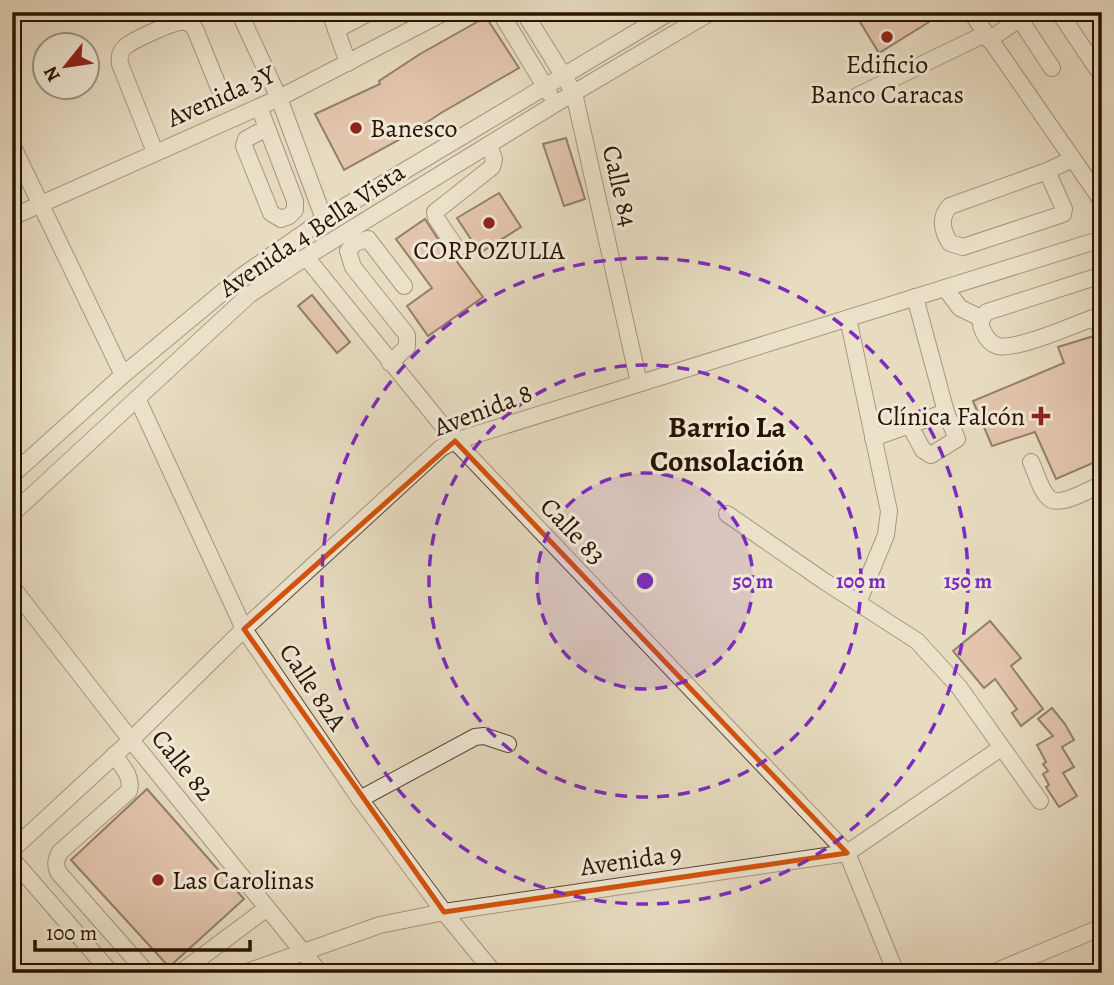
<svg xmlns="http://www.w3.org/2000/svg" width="1114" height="985" viewBox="0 0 1114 985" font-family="Alegreya,serif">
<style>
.building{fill:#deab98;stroke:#2a1300;stroke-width:2}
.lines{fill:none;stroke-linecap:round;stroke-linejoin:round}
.minor-casing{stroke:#594530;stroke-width:18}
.minor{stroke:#efe8d6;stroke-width:16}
.marked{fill:none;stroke:#d5520b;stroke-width:5;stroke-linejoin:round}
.ring{fill:none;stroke:#7b2cbf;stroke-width:3.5;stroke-dasharray:12 9}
.poi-dot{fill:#8f2418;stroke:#efe8d6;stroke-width:2.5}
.labels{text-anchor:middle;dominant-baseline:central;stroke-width:6;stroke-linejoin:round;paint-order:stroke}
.poi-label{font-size:26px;fill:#2a1300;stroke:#efe8d6}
.street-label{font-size:26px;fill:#2a1300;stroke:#efe8d6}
.quarter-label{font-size:30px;font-weight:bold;fill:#2a1300;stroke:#efe8d6}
.centre{fill:#7b2cbf;stroke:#efe8d6;stroke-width:3.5}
.ring-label{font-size:21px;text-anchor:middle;font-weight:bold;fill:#7b2cbf;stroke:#efe8d6;stroke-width:6;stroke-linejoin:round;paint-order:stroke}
</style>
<rect width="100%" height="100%" fill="#e7dbc0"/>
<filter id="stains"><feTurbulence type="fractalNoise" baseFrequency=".00286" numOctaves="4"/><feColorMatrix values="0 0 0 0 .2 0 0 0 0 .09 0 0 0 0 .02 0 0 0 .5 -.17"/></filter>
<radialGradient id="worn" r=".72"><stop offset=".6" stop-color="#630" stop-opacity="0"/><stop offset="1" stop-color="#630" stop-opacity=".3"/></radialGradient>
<g class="building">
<polygon points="854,12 923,12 929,22 879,53"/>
<polygon points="486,17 519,68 441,113 406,136 344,170 315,114 380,84 379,81 420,54"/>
<polygon points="566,138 585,199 564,206 543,144"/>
<polygon points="499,193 521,227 480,253 457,218"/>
<polygon points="425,219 448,255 455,259 483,297 428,336 407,306 432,288 396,239"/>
<polygon points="312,295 350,342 337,353 298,306"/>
<polygon points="1094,336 1102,346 1102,459 1056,479 1035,432 992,446 973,401 1064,363 1058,347"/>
<polygon points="990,621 1021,658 1011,666 1043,709 1021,726 1012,713 1017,709 995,679 984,688 953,651"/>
<polygon points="1052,708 1065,724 1074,740 1062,747 1074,767 1063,773 1077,796 1059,807 1046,787 1049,785 1043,774 1048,771 1043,764 1046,762 1037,745 1053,736 1038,719"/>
<polygon points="147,789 244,899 169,967 71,860"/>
</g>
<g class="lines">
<g class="minor-casing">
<g id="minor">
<polyline points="239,12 279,98 324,219"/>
<polyline points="330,12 348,63"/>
<polyline points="500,12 549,93"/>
<polyline points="524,12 574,93 639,383"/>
<polyline points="971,12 1102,201"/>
<polyline points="1015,12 1052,68"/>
<polyline points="1059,12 1098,70 1102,71"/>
<polyline points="336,30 370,12"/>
<polyline points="989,40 1019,19"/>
<polyline points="857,96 985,34"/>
<polyline points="259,107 295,201 295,210 289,216 281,219 271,213 244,146 246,139 267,128"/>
<polyline points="12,145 123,375"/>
<path d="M155,152l-35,-88c-1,-6 -1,-11 4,-16 6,-7 47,-25 56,-26 7,-1 11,2 15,7l24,59"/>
<path d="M1047,171l17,38 -1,5 -100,33 -13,-4c-8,-12 -11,-26 0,-37l97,-35 26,-12"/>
<polyline points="12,217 279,98 445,12"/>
<polyline points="457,249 436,218 435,212 492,167 494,159 489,145"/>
<polyline points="306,257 455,441 847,853 896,973"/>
<path d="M1102,275l-115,37c-6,5 -8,11 -4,19 3,7 8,13 15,15 20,4 75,-21 95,-28l9,11"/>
<polyline points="945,288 960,308 981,318"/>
<polyline points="848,318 889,511 886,535 858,603"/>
<polyline points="390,363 407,347 407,335 353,267 348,251 355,243 368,239 404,286"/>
<polyline points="138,400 244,629 360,799 444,912 494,973"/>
<polyline points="910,426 923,450 931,455 957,439 946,412"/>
<polyline points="873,438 946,412 915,297"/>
<path d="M1031,462c5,10 9,28 18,36 10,10 41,-9 53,-14"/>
<polyline points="12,475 123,375 242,276 324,219 670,12"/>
<polyline points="12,514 249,295 306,257 555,104 711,12"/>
<polyline points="727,514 824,581 917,641 959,687 1040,801"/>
<polyline points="12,587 131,740 320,973"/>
<path d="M114,755c8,11 19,22 15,36l-69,61c-4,7 -5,12 -2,20l89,101"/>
<polyline points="360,799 475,737 484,736 508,744"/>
<polyline points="12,850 131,740 244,629 441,448 455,441 1102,239"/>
<polyline points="12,859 111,973"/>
<polyline points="180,973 267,908"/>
<polyline points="244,973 380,925 444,912 847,853 1001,748"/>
<polyline points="992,973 1102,927"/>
</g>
</g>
<use href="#minor" class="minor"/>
</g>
<path d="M0 0H1114V985H0ZM455,441l392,412 -403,59 -200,-283z" fill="#e7dbc0" fill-opacity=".55" fill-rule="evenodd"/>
<path class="marked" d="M455,441l392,412 -403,59 -200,-283z"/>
<circle cx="645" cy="581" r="108" fill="#7b2cbf" fill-opacity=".12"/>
<g class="ring">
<circle cx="645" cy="581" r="108"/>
<circle cx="645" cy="581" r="216"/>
<circle cx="645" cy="581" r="323"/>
</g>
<g class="poi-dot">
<circle cx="887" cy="37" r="7"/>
<circle cx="356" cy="128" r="7"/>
<circle cx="489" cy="223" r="7"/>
<path d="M1037.5 405.5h7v7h7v7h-7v7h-7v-7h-7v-7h7z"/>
<circle cx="158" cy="880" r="7"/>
</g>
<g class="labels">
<g class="poi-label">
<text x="887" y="64">Edificio<tspan x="887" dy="30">Banco Caracas</tspan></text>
<text x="370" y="128" text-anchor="start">Banesco</text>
<text x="489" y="250">CORPOZULIA</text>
<text x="1025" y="416" text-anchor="end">Clínica Falcón</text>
<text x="172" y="880" text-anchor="start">Las Carolinas</text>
</g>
<g class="street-label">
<text transform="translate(221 96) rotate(-24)">Avenida 3Y</text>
<text transform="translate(620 186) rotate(77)">Calle 84</text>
<text transform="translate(312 230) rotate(-34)">Avenida 4 Bella Vista</text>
<text transform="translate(483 410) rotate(-21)">Avenida 8</text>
<text transform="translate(573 531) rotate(46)">Calle 83</text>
<text transform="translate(313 687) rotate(56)">Calle 82A</text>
<text transform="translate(183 765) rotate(51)">Calle 82</text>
<text transform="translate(631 860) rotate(-8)">Avenida 9</text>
</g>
<g class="quarter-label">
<text x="727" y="427">Barrio La<tspan x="727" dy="34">Consolación</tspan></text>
</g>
</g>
<circle cx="645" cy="581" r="10" class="centre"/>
<g class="ring-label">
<text x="753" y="588">50 m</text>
<text x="861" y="588">100 m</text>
<text x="968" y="588">150 m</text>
</g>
<rect width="1114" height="985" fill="none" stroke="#e7dbc0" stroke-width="42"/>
<rect x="14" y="14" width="1086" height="957" fill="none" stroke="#2a1300" stroke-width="3.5"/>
<rect x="21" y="21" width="1072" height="943" fill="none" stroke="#2a1300" stroke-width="2"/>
<g transform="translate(66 66) rotate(240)"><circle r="33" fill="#efe8d6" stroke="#a09380" stroke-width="2"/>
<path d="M0-5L12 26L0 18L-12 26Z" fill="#8f2418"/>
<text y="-10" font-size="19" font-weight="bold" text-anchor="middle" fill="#2a1300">N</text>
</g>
<path d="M35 940v10h215v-10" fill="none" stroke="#2a1300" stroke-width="3.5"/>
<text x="46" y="940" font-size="21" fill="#2a1300" stroke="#efe8d6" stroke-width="5" paint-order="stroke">100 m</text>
<rect width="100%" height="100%" filter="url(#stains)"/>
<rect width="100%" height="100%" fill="url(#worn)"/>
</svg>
